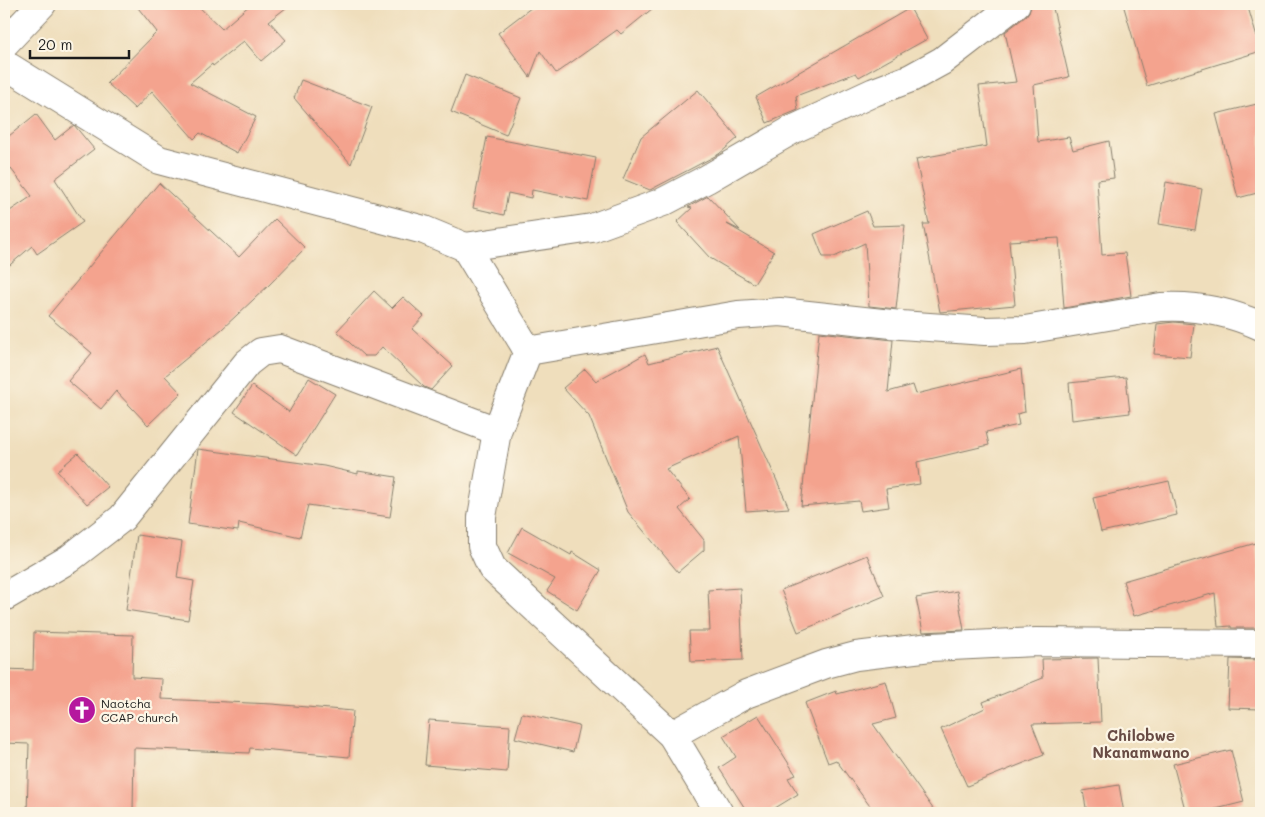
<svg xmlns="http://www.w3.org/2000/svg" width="1265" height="817" viewBox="0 0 1265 817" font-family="Mali,sans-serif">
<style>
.building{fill:#f4a38e}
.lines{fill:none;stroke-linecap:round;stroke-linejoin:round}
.minor-casing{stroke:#867d6c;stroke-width:30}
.minor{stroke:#fff;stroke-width:28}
.labels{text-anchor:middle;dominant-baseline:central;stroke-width:4.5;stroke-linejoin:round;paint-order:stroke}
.poi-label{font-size:12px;fill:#1c1c1c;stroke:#fcf5e5;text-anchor:start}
.quarter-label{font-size:15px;font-weight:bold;fill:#684b44;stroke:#fcf5e5}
</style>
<rect width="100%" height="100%" fill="#fcf5e5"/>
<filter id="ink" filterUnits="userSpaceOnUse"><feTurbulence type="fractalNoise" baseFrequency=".02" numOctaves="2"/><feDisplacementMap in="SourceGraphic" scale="10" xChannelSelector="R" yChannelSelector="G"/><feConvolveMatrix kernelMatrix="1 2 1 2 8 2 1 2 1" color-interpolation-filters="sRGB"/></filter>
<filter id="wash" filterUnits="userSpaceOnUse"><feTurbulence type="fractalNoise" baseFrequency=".0096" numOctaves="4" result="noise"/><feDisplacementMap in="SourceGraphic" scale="20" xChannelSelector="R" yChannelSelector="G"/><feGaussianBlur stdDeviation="1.12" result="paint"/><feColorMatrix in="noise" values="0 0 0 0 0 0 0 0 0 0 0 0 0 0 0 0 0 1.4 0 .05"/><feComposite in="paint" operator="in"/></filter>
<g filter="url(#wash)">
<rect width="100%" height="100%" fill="#efdebc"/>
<g id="blocks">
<g class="building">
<polygon points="135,4 196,4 222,29 251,4 291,4 269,21 286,40 261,61 244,41 213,66 212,64 190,83 256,117 237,153 200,133 194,139 152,91 135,109 107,83 157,32"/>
<polygon points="536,4 658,4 621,34 617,30 556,73 540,51 530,77 498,33"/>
<polygon points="1031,4 1052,4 1069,77 1034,85 1038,142 1069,137 1073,150 1109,141 1114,178 1097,180 1102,255 1125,253 1131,296 1064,308 1059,238 1009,241 1015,305 940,312 923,224 929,224 916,159 987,146 979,86 1016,82 1005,32 1026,16 1030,10"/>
<polygon points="1123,4 1247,4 1261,51 1147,86"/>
<polygon points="910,8 927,39 859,77 856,73 796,96 798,110 767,123 756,97"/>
<polygon points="465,75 521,98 506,135 451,112"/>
<polygon points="301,80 372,107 351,164 294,98"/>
<polygon points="698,90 738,138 719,154 650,190 623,179 641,137"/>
<polygon points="1261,103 1261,192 1238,198 1216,114"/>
<polygon points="36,114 55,140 74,125 94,149 55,179 83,222 37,254 32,246 4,270 4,215 32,196 4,160 4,140"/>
<polygon points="487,137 596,158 588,201 532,190 531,198 508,193 504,215 473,208"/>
<polygon points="1166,182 1202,189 1195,230 1159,224"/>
<polygon points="159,183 239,257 275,219 305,248 269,285 222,329 165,376 181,393 148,425 116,391 101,409 68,381 92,353 48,316"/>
<polygon points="708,196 740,230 727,224 774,252 754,284 710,258 677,222 692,208 688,207"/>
<polygon points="867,211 873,226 905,225 896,309 869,306 865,243 834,257 823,257 814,234"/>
<polygon points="374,291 392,308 403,297 424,316 412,329 453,366 431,390 424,387 382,347 374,356 364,356 337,331"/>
<polygon points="1174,322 1194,324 1190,357 1154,354 1157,324"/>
<polygon points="819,332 893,340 888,392 913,385 916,394 1021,369 1025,412 1017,414 1019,425 986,432 989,445 917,462 920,484 886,489 889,507 861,511 859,501 801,506"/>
<polygon points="717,346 789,508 746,511 739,436 666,469 690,499 679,509 704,540 704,550 678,572 628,512 589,416 563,388 585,369 596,381 645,354 649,363"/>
<polygon points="1126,377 1130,413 1072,420 1069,383"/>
<polygon points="309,378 335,394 297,455 234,412 252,386 289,412"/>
<polygon points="198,449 324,466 358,474 358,471 396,477 390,517 308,505 300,537 239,523 238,531 188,524"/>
<polygon points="78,453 108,487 87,504 57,471"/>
<polygon points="1169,481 1177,515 1101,532 1093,498"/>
<polygon points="522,527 571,555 572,552 601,570 577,610 547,591 555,579 508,553"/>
<polygon points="137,535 182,542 177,578 194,581 188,620 126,610"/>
<polygon points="1256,543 1261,602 1261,628 1231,628 1231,626 1218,627 1215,593 1134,616 1123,581"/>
<polygon points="867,555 884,596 798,632 781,590"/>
<polygon points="740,588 743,660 691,662 689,631 710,631 708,590"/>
<polygon points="957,591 964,630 923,632 916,598"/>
<polygon points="34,632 133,635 132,677 162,679 161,699 272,704 353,711 349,757 250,748 249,753 134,748 133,813 27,813 29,744 4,743 4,669 33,670"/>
<polygon points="1098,658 1101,722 1032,724 1044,755 967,786 941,729 985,708 983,702 1043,678 1042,659"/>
<polygon points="1230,659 1261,660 1261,709 1228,708"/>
<polygon points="886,681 896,718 873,724 936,813 875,813 836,760 828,763 805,703 836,691 837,694"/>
<polygon points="522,713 579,726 573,752 515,738"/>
<polygon points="758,715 796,775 788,778 798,794 767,813 748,813 719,768 736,757 723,736"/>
<polygon points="429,720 510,726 507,772 425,765"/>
<polygon points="1231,750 1244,802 1200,813 1186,813 1173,764"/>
<polygon points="1119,785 1124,813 1087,813 1083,791"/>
</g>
</g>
</g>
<g filter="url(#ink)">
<use href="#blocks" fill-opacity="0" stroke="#867d6c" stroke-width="1"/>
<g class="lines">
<g class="minor-casing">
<g id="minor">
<polyline points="4,44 42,4"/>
<polyline points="4,64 159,160 424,230 465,247 528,351 497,431 482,517 482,546 492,568 672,735 719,813"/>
<polyline points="465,247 592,228 663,202 707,179 792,130 874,92 911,78 942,61 1016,4"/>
<path d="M528,351l210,-36 42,-3 121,13 84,6 40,-1 136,-23c35,-2 69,5 100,19"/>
<polyline points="4,597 69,559 122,518 247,363 261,352 280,349 497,431"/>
<polyline points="672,735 746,694 826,664 856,656 931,647 1036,642 1261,644"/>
</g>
</g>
<use href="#minor" class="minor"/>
</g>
</g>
<defs>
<g id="church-disc" transform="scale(1.4375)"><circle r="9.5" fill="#b5179e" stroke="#fcf5e5"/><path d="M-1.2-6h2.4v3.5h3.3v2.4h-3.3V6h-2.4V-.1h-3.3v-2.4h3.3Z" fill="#fff"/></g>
</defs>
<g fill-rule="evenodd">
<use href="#church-disc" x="82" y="710"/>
</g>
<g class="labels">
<g class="poi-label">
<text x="101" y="703">Naotcha<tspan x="101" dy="14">CCAP church</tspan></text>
</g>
<g class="quarter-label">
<text x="1141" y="735">Chilobwe<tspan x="1141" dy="17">Nkanamwano</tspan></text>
</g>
</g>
<rect width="1265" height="817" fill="none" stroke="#fcf5e5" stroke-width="20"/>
<path d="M30 50v8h99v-8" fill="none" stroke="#1c1c1c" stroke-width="2.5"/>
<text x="38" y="50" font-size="15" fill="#1c1c1c" stroke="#fcf5e5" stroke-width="4" paint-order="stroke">20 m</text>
</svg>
